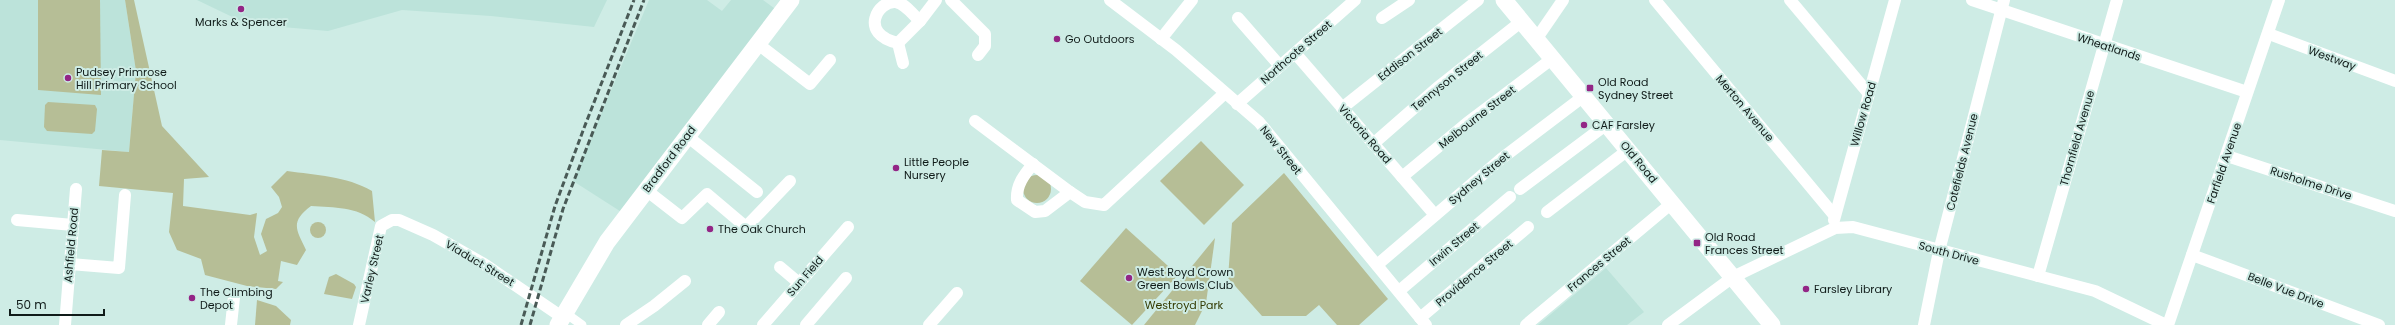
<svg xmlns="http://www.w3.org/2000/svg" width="2395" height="325" viewBox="0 0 2395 325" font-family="Poppins,sans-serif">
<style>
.built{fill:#bce3da}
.green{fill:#b6be96}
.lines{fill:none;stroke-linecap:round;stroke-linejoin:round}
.pedestrian{stroke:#fff;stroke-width:9}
.minor{stroke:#fff;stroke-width:12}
.secondary{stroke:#fff;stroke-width:17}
.rail{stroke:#495a56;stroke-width:3;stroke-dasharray:6 3;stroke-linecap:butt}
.poi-dot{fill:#932586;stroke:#ceece5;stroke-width:1.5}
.labels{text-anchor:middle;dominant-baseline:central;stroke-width:4;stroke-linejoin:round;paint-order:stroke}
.poi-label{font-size:11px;fill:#101b19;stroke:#ceece5;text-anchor:start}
.street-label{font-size:11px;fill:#101b19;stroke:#ceece5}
.park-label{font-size:11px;fill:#333b03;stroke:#ceece5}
</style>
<rect width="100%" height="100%" fill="#ceece5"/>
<g class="built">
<polygon points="0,0 125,0 136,71 129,152 0,140"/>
<polygon points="197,0 607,0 594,27 491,16 402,10 328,31 247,24"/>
<polygon points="649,0 707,0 722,11 731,0 763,0 778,11 623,213 573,181"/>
<polygon points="1606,268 1644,312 1627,325 1538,325"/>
</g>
<g class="green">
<polygon points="38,0 100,0 101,95 38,90"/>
<path d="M125,0h9l28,126 47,51 -25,2 -1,27 67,9 7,-2 -3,24 6,18 7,-4 -6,-17 5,-15 12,-6 4,-6 -3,-10 -8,-10 16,-16c29,4 59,5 85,20l3,31c-19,-16 -40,-14 -64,-16 -21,16 -15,23 -5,44l-9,15 -16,-4 -3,20 5,1 -7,7 -29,-3 -42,-11 -4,-16 -24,-9 -8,-18 4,-39 -74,-7 3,-36 27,2 7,-81z"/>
<polygon points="48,102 95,105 97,109 95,131 92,134 47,131 44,127 45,105"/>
<polygon points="1201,141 1244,185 1204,225 1160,181"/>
<polygon points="1284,173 1388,299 1359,325 1337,325 1319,305 1306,316 1262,316 1228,278 1232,223"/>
<circle cx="1037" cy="189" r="14"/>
<circle cx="318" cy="230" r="8"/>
<polygon points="1126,228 1178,275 1132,325 1080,281"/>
<polygon points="1215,238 1206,303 1195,325 1144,325"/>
<polygon points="336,274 354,284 356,287 352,299 324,294 329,277"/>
<polygon points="257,300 276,306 291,320 290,325 255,325"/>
</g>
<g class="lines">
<polyline class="pedestrian" points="564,312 582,325"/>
<g class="minor">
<polyline points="951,0 985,34 985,46 978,55"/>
<polyline points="1110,0 1176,50 1259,122 1426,325"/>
<polyline points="1655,0 1834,215"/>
<polyline points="1790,0 1869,94"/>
<polyline points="1972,0 2247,92"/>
<polyline points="1238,18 1280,66"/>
<polyline points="1382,18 1409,0"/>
<polyline points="2269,34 2395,81"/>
<polyline points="1537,38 1563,0"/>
<polyline points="1161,39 1192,0"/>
<path d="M898,43c-40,-9 -20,-43 -2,-41 10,2 17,13 24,19"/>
<polyline points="898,43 920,21 936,0"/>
<polyline points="898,43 903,63"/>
<polyline points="758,44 810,84 830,60"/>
<polyline points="1295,53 1435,215"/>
<polyline points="1237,104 1355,0"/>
<polyline points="1342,108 1478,0"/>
<polyline points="975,121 1070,192 1085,202 1104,205 1225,93"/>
<polyline points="687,136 757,192"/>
<polyline points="1373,144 1437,88 1522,21"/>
<polyline points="2227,156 2395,211"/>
<path d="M1033,164c-9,11 -17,21 -16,36l18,12 10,-1 25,-19"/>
<polyline points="1402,177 1467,123 1553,58"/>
<polyline points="1520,189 1607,124"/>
<polyline points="646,190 682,218 707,194 746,227 790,181"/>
<polyline points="1547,212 1628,150"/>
<polyline points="17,220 73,225"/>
<polyline points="1834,220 1895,0"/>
<polyline points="2192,255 2379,325"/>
<polyline points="70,264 119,268 125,195"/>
<polyline points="1377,265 1501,159 1584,96"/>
<polyline points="780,267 799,283"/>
<polyline points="2038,276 2117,0"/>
<polyline points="1399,291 1510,197"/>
<polyline points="1420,318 1528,227"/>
<polyline points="65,325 76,189"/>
<polyline points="231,325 234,297"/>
<polyline points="359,325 381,226 392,220 399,220 433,235 484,264 562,317"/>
<polyline points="626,325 654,306 685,281"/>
<polyline points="708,325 719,312"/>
<polyline points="763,325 848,227"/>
<polyline points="806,325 846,278"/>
<polyline points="929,325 957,293"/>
<polyline points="1526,325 1672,203"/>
<polyline points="1668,325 1733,277 1835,228 1853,227 2095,291 2166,325"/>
<polyline points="1924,325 1939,251 2004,0"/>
<polyline points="2168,325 2279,0"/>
</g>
<g class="secondary">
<polyline points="1504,0 1772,325"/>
<polyline points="558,325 607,242 791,0"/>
</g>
<g class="rail">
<polyline points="521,325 555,206 584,128 634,0"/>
<polyline points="530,325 563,209 644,0"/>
</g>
</g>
<g class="poi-dot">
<circle cx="241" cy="9" r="4"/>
<circle cx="1057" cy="39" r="4"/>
<circle cx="68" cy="78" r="4"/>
<rect x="1586" y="84" width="8" height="8" rx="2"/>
<circle cx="1584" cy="125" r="4"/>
<circle cx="896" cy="168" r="4"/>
<circle cx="710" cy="229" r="4"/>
<rect x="1693" y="239" width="8" height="8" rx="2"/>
<circle cx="1129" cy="278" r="4"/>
<circle cx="1806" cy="289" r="4"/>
<circle cx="192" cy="298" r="4"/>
</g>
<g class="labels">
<g class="poi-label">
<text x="241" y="22" text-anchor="middle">Marks &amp; Spencer</text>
<text x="1065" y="39">Go Outdoors</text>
<text x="76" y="72">Pudsey Primrose<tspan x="76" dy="13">Hill Primary School</tspan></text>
<text x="1598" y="82">Old Road<tspan x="1598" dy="13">Sydney Street</tspan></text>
<text x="1592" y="125">CAF Farsley</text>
<text x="904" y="162">Little People<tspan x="904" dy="13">Nursery</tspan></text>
<text x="718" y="229">The Oak Church</text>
<text x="1705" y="237">Old Road<tspan x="1705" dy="13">Frances Street</tspan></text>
<text x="1137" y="272">West Royd Crown<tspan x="1137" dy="13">Green Bowls Club</tspan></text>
<text x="1814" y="289">Farsley Library</text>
<text x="200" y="292">The Climbing<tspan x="200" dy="13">Depot</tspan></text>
</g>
<g class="street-label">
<text transform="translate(2109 47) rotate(18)">Wheatlands</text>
<text transform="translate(1296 52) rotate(-41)">Northcote Street</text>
<text transform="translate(1410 54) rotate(-38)">Eddison Street</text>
<text transform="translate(2332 58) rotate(20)">Westway</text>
<text transform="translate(1447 81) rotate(-39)">Tennyson Street</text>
<text transform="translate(1745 108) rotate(50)">Merton Avenue</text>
<text transform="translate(1863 114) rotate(-74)">Willow Road</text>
<text transform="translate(1477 117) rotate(-38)">Melbourne Street</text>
<text transform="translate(1365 134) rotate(49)">Victoria Road</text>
<text transform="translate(2077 138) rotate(-74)">Thornfield Avenue</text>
<text transform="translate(1281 150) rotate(51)">New Street</text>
<text transform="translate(669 159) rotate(-53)">Bradford Road</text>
<text transform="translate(1639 162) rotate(50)">Old Road</text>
<text transform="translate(1962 162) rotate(-76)">Cotefields Avenue</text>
<text transform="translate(2224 163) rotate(-71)">Farfield Avenue</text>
<text transform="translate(1479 178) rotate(-40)">Sydney Street</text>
<text transform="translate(2311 183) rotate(18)">Rusholme Drive</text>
<text transform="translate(1454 244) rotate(-40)">Irwin Street</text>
<text transform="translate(71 245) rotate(-85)">Ashfield Road</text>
<text transform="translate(1949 253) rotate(15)">South Drive</text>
<text transform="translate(480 263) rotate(31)">Viaduct Street</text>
<text transform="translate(1599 264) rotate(-40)">Frances Street</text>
<text transform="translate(372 269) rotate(-77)">Varley Street</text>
<text transform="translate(1474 273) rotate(-40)">Providence Street</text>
<text transform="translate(805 276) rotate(-49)">Sun Field</text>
<text transform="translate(2286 290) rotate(21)">Belle Vue Drive</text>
</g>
<g class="park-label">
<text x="1184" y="305">Westroyd Park</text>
</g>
</g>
<path d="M10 309v6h94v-6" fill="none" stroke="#101b19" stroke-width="2"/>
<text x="16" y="309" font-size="12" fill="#101b19" stroke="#ceece5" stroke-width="3" paint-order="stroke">50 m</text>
</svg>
